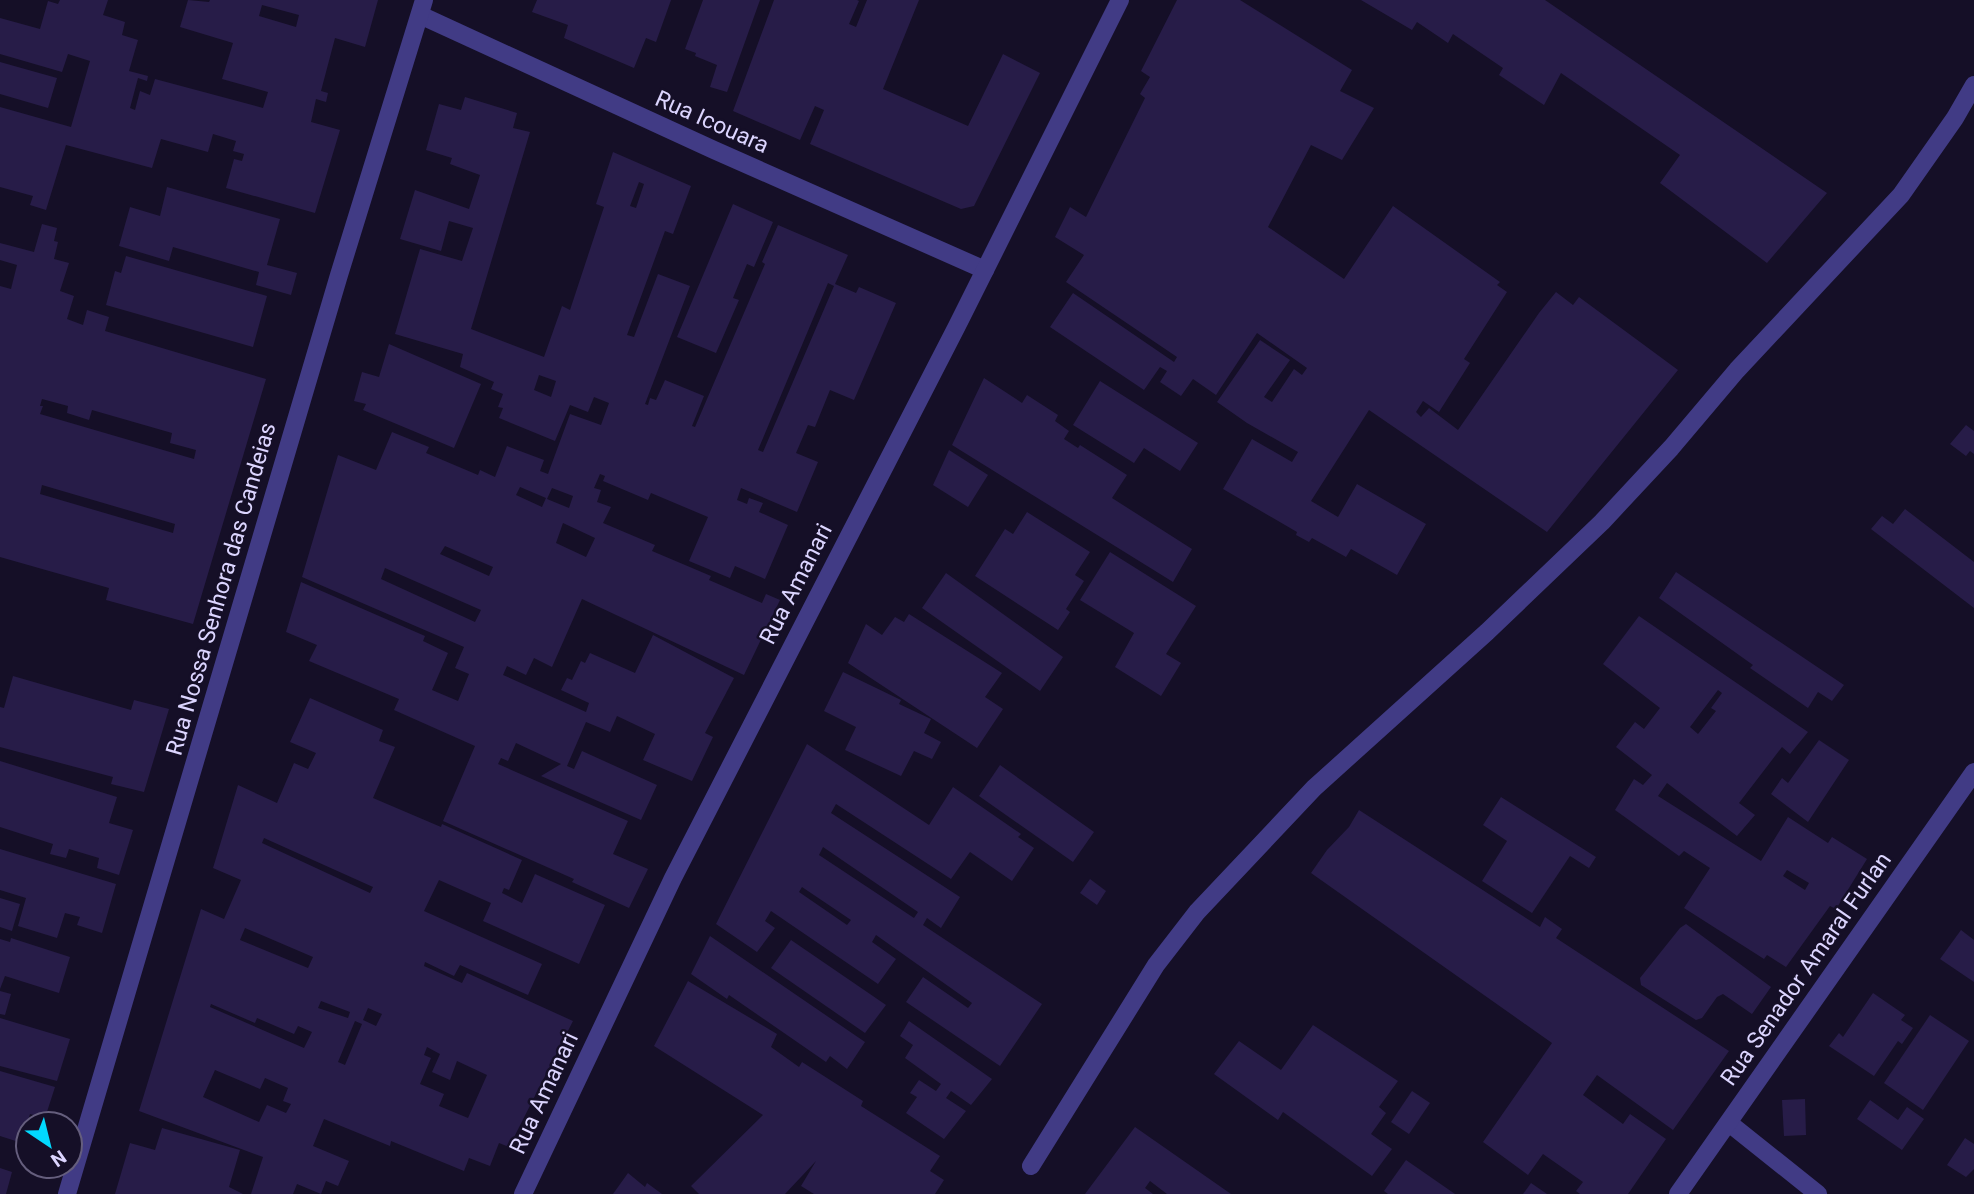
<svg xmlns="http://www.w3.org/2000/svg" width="1974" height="1194" viewBox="0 0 1974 1194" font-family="Roboto,sans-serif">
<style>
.building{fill:#271c48;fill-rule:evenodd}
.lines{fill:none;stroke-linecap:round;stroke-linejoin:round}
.minor{stroke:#413b85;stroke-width:18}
.labels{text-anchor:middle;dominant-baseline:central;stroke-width:5;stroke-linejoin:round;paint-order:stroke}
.street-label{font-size:23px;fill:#dcd5ff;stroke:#150f27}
</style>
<rect width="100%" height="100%" fill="#150f27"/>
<g class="building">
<path d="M60,0h48l-5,15 22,7 -3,13 16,5 -9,31 19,5 -1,5 -9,-3 -8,30 5,2 5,-19 10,4 5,-16 108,29 5,-16 -46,-13 11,-36 -53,-16 8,-27 21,2 1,-2h168l-13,47 -30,-9 -14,53 7,2 -2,9 -10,-3 -5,23 29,8 -25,83 -89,-25 8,-29 8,2 2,-7 -11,-3 3,-10 -23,-7 -5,18 -47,-13 -9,29 -86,-23 -20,65 -16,-5 3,-9 -33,-9v-80l71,20 19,-66 -22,-7 -6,18 -62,-18v-36l40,11 8,-28 10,3zM262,5l37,10 -3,12 -37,-11z"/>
<polygon points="537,0 671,0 656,42 646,38 634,68 564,38 568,25 532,12"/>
<polygon points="703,0 760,0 727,92 710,87 717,65 695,56 696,53 685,49"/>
<polygon points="774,0 857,0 859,1 849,24 856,27 867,0 919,0 883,89 968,126 1003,54 1040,73 974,206 961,209 810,144 824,110 815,106 800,140 733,111"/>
<polygon points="1177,0 1240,0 1352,70 1340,91 1374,108 1342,160 1311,145 1268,227 1344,279 1393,206 1500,282 1497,285 1507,292 1464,359 1470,363 1439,412 1423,401 1416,412 1421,417 1429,408 1458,430 1539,313 1556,292 1573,305 1579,297 1678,370 1547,532 1369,410 1311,501 1338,517 1357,484 1426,524 1397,575 1351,549 1346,557 1312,538 1309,542 1296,535 1297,532 1223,489 1252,439 1292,462 1298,452 1247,423 1217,402 1260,340 1290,360 1264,397 1272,402 1294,369 1302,375 1307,368 1257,333 1216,395 1193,379 1181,396 1160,382 1167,371 1160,367 1144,390 1050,327 1073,293 1174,362 1177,357 1066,282 1084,255 1055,237 1070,207 1086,217 1145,98 1140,94 1150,77 1141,71"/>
<polygon points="1361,0 1545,0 1827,193 1767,263 1660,183 1680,155 1561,73 1544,105 1499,75 1503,68 1453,34 1448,43 1417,22 1412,30"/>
<polygon points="0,62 57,78 48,108 0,94"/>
<path d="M465,97l52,16 -4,15 17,4 -59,197 73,28 18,-51 8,4 34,-103 -8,-3 17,-52 78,34 -18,48 -8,-3 -38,104 7,2 24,-63 32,12 -45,118 3,1 2,-7 6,2 9,-20 39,16 -12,30 3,1 70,-163 -3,-2 16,-37 70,30 -13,29 21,9 3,-6 37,16 -42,97 -24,-10 -15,37 -7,-2 -12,28 22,9 -21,50 -56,-24 -4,12 10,4 2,-6 14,5 -4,9 29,13 -23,54 -30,-13 -5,12 -41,-17 19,-44 -57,-24 -3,7 -45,-19 2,-5 -5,-2 -6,14 7,2 -4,12 14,5 -8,16 52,22 -3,6 59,25 -2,4 53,23 4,-9 14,6 -36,75 -162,-76 -30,68 -18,-9 -8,17 -19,-9 -4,9 83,37 3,-9 -28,-13 6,-12 5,2 9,-19 4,2 5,-10 45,20 18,-38 81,43 -29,55 8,4 -21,44 -49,-21 12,-26 -38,-18 -7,16 -24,-10 -19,44 7,3 8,-18 75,34 -16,35 -100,-44 20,-12 -45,-21 -8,18 -7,-3 -3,6 130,57 -15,33 35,15 -19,39 -57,-26 2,-3 -131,-58 32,-75 -81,-36 5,-11 -90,-38 8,-16 -31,-13 15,-50 124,54 -2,5 25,12 -16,37 26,11 11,-27 -14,-6 9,-21 -162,-70 36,-122 38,15 16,-38 37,15 -3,6 52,22 2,-5 15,7 12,-31 37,14 -4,11 8,3 22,-60 31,11 8,-22 -15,-6 -6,15 -18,-7 -15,36 -56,-23 4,-10 -5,-1 5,-13 -12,-5 3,-7 -34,-15 3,-13 -68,-20 25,-85 42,12 11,-33 -24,-7 -8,30 -41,-12 15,-49 54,19 11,-34 -30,-11 2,-6 -26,-8 13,-46 22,6zM639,182l5,2 -8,24 -6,-2zM828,283l6,3 -71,166 -5,-2zM539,375l17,6 -5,16 -17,-7zM520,487l26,11 -4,9 -26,-12zM552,488l21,8 -4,12 -22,-9zM563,523l32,15 -9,19 -30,-14zM445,546l48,21 -4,9 -49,-22zM385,568l96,42 -6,12 -94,-43z"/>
<polygon points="167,187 280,219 267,265 297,273 291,295 256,285 259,272 173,247 169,261 119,246 130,207 160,216"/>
<polygon points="733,204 773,222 754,267 747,264 733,298 739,300 716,353 677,337"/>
<path d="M42,224l15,4 -3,13 4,1 -4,17 15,4 -9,28 14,5 -7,23 16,6 4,-15 22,7 -4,14 161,48 -73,245 -87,-24 3,-12 -109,-31v-271l11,3 6,-24 -17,-5v-17l34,9zM42,399l26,7 -1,7 22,7 3,-10 80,23 -2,10 26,7 -2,9 -154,-45 3,-8h-3zM42,485l133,39 -2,9 -133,-39z"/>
<polygon points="126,256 267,296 253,347 106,305 115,271 121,273"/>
<polygon points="389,344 481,384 454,448 363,410 366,404 354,401 362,372 379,377"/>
<polygon points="984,378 1022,403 1027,395 1058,415 1055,421 1069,431 1064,439 1078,448 1080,445 1127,475 1112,498 1192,549 1173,582 952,445"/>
<polygon points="1100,381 1198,443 1180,471 1144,448 1134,463 1073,425"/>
<polygon points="1966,425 1974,431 1974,454 1970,451 1966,456 1950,444"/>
<polygon points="949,450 988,475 968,507 933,485"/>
<polygon points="1905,509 1974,562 1974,608 1871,529 1882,516 1893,524"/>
<polygon points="1027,512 1090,552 1075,575 1084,581 1066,609 1070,612 1058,630 975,576 1005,529 1013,534"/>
<polygon points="1110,552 1196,606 1166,654 1181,663 1161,696 1115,667 1134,633 1080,600"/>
<polygon points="1676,572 1844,685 1832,701 1818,692 1808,708 1750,668 1753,665 1659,598"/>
<polygon points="946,573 1063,657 1040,691 922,608"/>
<polygon points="909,614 1002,673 985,697 1003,709 977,748 848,663 866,624 882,635 895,617 904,622"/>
<path d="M1639,616l169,116 -18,22 -8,-7 -43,56 16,12 -18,21 -70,-53 -9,13 103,65 27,-44 40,26 4,-6 35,22 -31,50 -6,-3 -44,61 -19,-12 -3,4 -80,-51 26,-40 -26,-17 -5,5 -64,-46 19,-31 9,6 9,-10 -36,-28 19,-25 9,7 16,-21 -57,-44zM1718,690l4,3 -11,15 5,3 -18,23 -8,-7zM1787,870l22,13 -4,7 -22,-14z"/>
<polygon points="843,672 901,700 899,704 931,719 924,733 941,742 932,759 914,751 901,776 845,750 856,727 824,711"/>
<polygon points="13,676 131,710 134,700 169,709 144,792 111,784 113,777 0,747 0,707 4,708"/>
<path d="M310,698l73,32 -4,11 16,6 -22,51 68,29 1,-3 80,36 -13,30 -5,-2 -2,5 20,10 13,-29 70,31 -26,59 -96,-43 8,-18 -52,-23 -15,31 118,53 -14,31 -68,-30 -6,11 -29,-14 -1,4 38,17 5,-10 106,48 -64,126 -10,-4 -9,23 -21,-8 -5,13 -73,-30 -1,5 -66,-27 -11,27 36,15 -11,25 -12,-5 -5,13 -24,-10 -4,10h-42l12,-37 -124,-46 62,-202 23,10 17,-39 -28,-12 25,-83 39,18 17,-40 14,6 8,-16 -26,-11zM264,838l109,49 -3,6 -108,-50zM245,928l68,29 -5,11 -68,-28zM321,1001l29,11 -2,6 -30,-10zM211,1004l44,19 2,-5 37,16 4,-8 14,6 -8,16 -94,-41zM368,1008l14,6 -6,12 -13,-6zM355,1021l7,3 -17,41 -7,-3zM427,1047l13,7 -8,18 18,8 7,-19 30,14 -19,43 -29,-12 5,-12 -24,-10 11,-26 -7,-3zM215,1070l45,19 5,-11 23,10 -5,13 8,3 -5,9 -19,-8 -8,17 -56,-25z"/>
<polygon points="1819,740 1849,760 1808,822 1771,794 1782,778 1788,783"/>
<path d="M807,744l122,81 24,-38 68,47 -3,3 16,11 -22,33 -42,-29 -19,27 -115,-75 -5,9 129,84 -19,31 -14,-10 -4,7 119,79 -42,62 -94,-64 17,-25 45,31 4,-5 -96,-68 -4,7 24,17 -18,25 -107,-73 -6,10 10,7 -18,24 -41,-28zM823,847l95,65 -4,6 -95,-63zM802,887l49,33 -4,5 -48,-33z"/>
<polygon points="0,761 117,797 109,823 133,830 119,875 97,868 99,858 69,849 66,858 50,854 53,844 0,827"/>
<polygon points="1000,765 1094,832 1073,862 979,796"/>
<polygon points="1501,797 1596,857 1589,868 1570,856 1532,913 1482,881 1507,841 1483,825"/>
<polygon points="1359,810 1540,927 1545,917 1562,929 1556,938 1729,1051 1673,1130 1597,1075 1583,1095 1623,1124 1630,1114 1666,1139 1628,1194 1580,1194 1576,1191 1583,1182 1543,1154 1528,1175 1483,1142 1552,1043 1311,873 1327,850 1349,827"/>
<polygon points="0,849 116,884 102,933 77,925 80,917 65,913 57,938 18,926 26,898 0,890"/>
<polygon points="1090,879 1106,891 1097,905 1080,893"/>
<polygon points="0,898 20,904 12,931 0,927"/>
<polygon points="1686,924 1771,987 1752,1014 1723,994 1717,997 1702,1018 1696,1020 1641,985 1640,978 1680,928"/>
<polygon points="1961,930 1974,940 1974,982 1940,959"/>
<polygon points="710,936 865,1042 847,1069 830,1056 826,1062 729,995 727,999 691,974"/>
<polygon points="11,938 70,957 59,993 5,976 0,989 0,939 10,942"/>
<polygon points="791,940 886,1005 865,1033 771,968"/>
<polygon points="688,981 777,1034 771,1047 799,1067 802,1062 863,1101 861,1106 940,1156 930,1171 944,1180 935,1194 814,1194 801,1186 816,1161 785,1194 699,1194 691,1186 763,1115 654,1046"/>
<polygon points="0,991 11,994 5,1015 0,1014"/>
<polygon points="1873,993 1905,1015 1901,1020 1913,1028 1902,1044 1898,1041 1874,1076 1829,1046 1839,1033 1843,1037"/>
<polygon points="1930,1015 1969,1041 1923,1110 1884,1083"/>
<polygon points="0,1018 70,1039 57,1081 0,1066"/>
<polygon points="909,1021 992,1079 971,1105 951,1091 946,1098 966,1111 944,1139 906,1113 917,1097 910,1093 919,1080 936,1091 941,1084 905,1058 913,1045 900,1036"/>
<polygon points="1313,1025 1398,1081 1379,1107 1386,1113 1371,1134 1392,1149 1372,1176 1283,1112 1278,1120 1214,1074 1239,1041 1281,1070"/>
<polygon points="0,1071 55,1087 45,1118 30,1114 22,1143 0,1136"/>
<polygon points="1412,1091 1430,1103 1409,1134 1391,1122"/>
<polygon points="1805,1099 1806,1135 1784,1136 1782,1100"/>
<polygon points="1870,1100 1898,1120 1907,1107 1924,1119 1902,1150 1857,1119"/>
<polygon points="1135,1127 1231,1194 1167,1194 1150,1181 1145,1188 1153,1194 1085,1194"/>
<polygon points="162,1128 240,1150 229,1187 243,1194 115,1194 130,1143 155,1150"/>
<polygon points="1965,1138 1974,1144 1974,1169 1966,1177 1947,1165"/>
<polygon points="1406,1160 1455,1194 1388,1194 1384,1191"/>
<polygon points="0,1168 12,1172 6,1194 0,1194"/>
<polygon points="628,1173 645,1187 647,1183 662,1194 613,1194"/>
<polygon points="1531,1183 1547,1194 1523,1194"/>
</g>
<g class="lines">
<g class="minor">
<polyline points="420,15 714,150 985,270"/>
<polyline points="1729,1123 1818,1194"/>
<polyline points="1031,1166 1156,965 1197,912 1314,788 1487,632 1602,522 1671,448 1737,370 1901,195 1955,118 1974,85"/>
<polyline points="67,1194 339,275 424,0"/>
<polyline points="523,1194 673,878 957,326 1120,0"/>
<polyline points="1678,1194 1974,772"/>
</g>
</g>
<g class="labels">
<g class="street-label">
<text transform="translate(712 122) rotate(24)">Rua Icouara</text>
<text transform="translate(796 584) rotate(-63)">Rua Amanari</text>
<text transform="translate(221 589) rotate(-74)">Rua Nossa Senhora das Candeias</text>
<text transform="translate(1806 969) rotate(-55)">Rua Senador Amaral Furlan</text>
<text transform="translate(544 1093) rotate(-65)">Rua Amanari</text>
</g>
</g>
<g transform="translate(49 1145) rotate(145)"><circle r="33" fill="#150f27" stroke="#655e7d" stroke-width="2"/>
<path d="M0-5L12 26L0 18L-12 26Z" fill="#02d9fe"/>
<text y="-10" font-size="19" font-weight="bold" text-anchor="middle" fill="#dcd5ff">N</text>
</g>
</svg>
